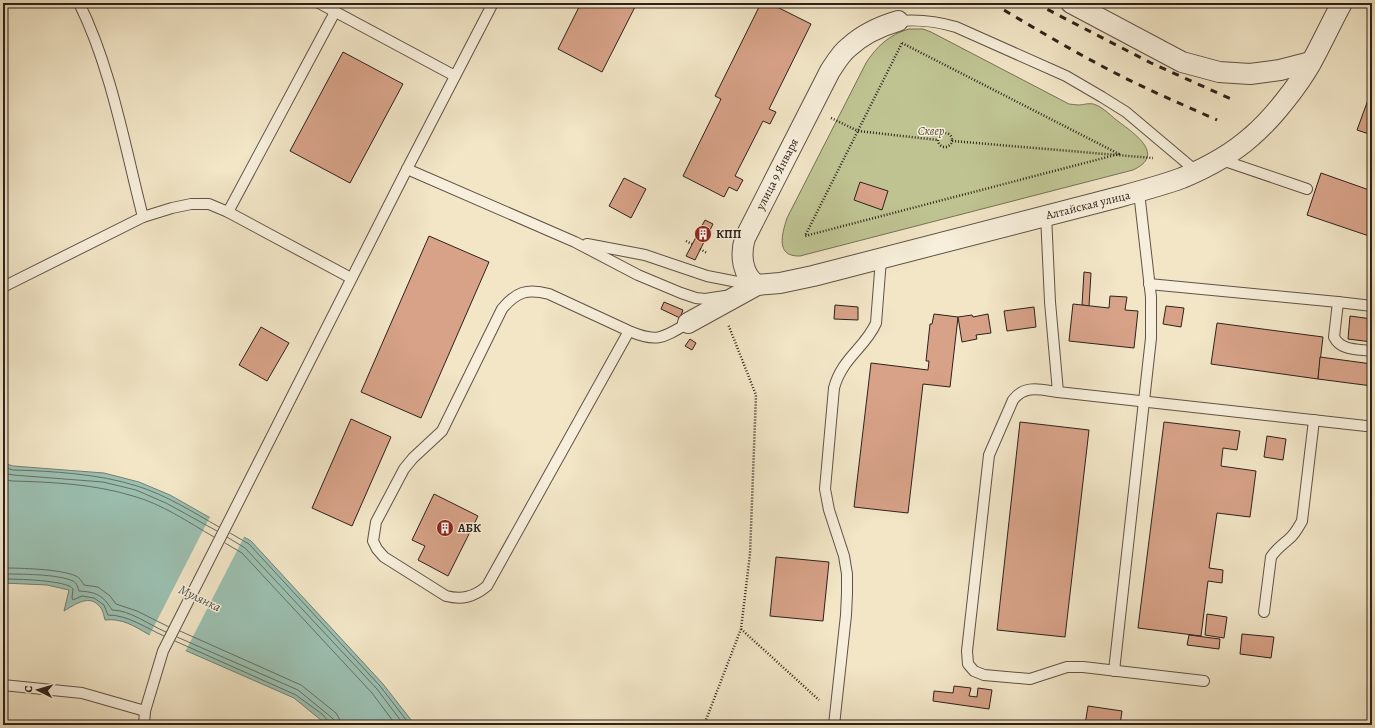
<svg xmlns="http://www.w3.org/2000/svg" width="1375" height="728" viewBox="0 0 1375 728" font-family="Alegreya,serif">
<style>
.green{fill:#bfc392;stroke:#767257}
.water{fill:#9cc0b1;stroke:#708075}
.pier{fill:#f2e6c7}
.lines{fill:none;stroke-linecap:round;stroke-linejoin:round}
.shore{stroke:#657066;stroke-width:1}
.building{fill:#d7a288;stroke:#2e211c}
.service-casing{stroke:#5f5247;stroke-width:12}
.minor-casing{stroke:#5f5247;stroke-width:22}
.path{stroke:#2e211c;stroke-width:2.5;stroke-dasharray:1 2;stroke-linecap:butt}
.service{stroke:#f7efdb;stroke-width:10}
.minor{stroke:#f7efdb;stroke-width:20}
.rail{stroke:#2e211c;stroke-width:3;stroke-dasharray:7 7;stroke-linecap:butt}
.labels{text-anchor:middle;dominant-baseline:central;stroke-width:3;stroke-linejoin:round;paint-order:stroke}
.park-label{font-size:12px;font-style:italic;fill:#5a523f;stroke:#f7efdb}
.street-label{font-size:12px;fill:#2e211c;stroke:#f7efdb}
.poi-label{font-size:12px;font-weight:bold;fill:#2e211c;stroke:#f7efdb;text-anchor:start}
.water-label{font-size:13px;font-style:italic;fill:#4f5149;stroke:#f7efdb}
</style>
<rect width="100%" height="100%" fill="#f2e6c7"/>
<filter id="stains"><feTurbulence type="fractalNoise" baseFrequency=".005" numOctaves="4"/><feColorMatrix values="0 0 0 0 .2 0 0 0 0 .09 0 0 0 0 .02 0 0 0 .5 -.17"/></filter>
<radialGradient id="worn" r=".72"><stop offset=".6" stop-color="#630" stop-opacity="0"/><stop offset="1" stop-color="#630" stop-opacity=".3"/></radialGradient>
<path class="green" d="M909,29h14l8,3 138,72c3,0 6,1 9,1 6,0 12,-3 18,0 8,3 16,12 23,17 16,12 47,33 14,48l-333,86c-25,1 -18,-22 -13,-38l79,-155c10,-16 24,-29 43,-34z"/>
<path class="water" d="M3,463l10,3 91,7 35,9 31,13 81,46 132,143 32,41h-88l-33,-27 -146,-64c-14,-8 -26,-16 -43,-14 -1,-4 -2,-9 -4,-12 -11,-15 -25,-4 -37,3l5,-21 -22,-5 -44,-2z"/>
<polygon class="pier" points="211,515 245,535 185,652 149,636"/>
<g class="lines">
<g class="shore">
<path d="M3,467l10,3c39,1 87,4 124,16 29,9 56,26 82,41"/>
<polyline points="3,473 13,475 103,482 136,490 166,503 217,531"/>
<path d="M3,479l9,2c40,1 82,3 121,15 29,8 55,26 81,41"/>
<polyline points="230,533 249,544 380,686 410,725"/>
<polyline points="227,537 245,548 377,689 404,725"/>
<polyline points="225,543 242,553 372,693 396,725"/>
<path d="M3,568c17,0 58,1 73,8 4,2 6,6 8,9l14,2 12,9 6,8 21,7 32,16"/>
<path d="M3,574c17,0 55,0 70,7 4,2 5,7 6,10 17,1 24,4 33,19 18,0 37,15 54,22"/>
<path d="M3,579c12,0 65,1 70,10l-1,9 1,2 9,-4 12,2 10,7 4,10c20,0 38,13 56,21"/>
<polyline points="180,631 301,685 336,713 339,718 340,725"/>
<polyline points="177,637 298,690 331,717 334,720 334,725"/>
<polyline points="175,641 296,695 322,714 328,721 329,725"/>
</g>
</g>
<g class="building">
<polygon points="581,3 637,3 602,72 558,49"/>
<polygon points="761,3 769,3 811,24 769,109 776,112 770,124 763,121 735,176 743,180 737,191 729,187 724,197 683,176 721,99 715,96"/>
<polygon points="343,52 403,84 350,183 290,151"/>
<polygon points="1372,89 1372,135 1357,130"/>
<polygon points="1321,173 1372,191 1372,237 1307,215"/>
<polygon points="624,178 646,189 631,218 609,206"/>
<polygon points="860,182 888,191 882,210 854,200"/>
<polygon points="705,220 713,224 695,260 686,256"/>
<polygon points="429,236 489,262 421,418 361,392"/>
<polygon points="1084,272 1091,273 1089,306 1082,305"/>
<polygon points="1110,296 1127,297 1125,310 1138,311 1134,348 1069,341 1073,304 1109,308"/>
<polygon points="664,302 683,310 680,318 661,309"/>
<polygon points="835,305 858,307 858,320 834,319"/>
<polygon points="1166,306 1184,308 1181,327 1163,324"/>
<polygon points="1034,307 1036,327 1007,331 1004,311"/>
<polygon points="934,314 958,317 950,387 923,384 908,513 854,507 871,363 928,370 929,361 926,361 930,324 932,324"/>
<polygon points="988,314 991,333 976,335 977,339 962,342 958,317 972,315 973,317"/>
<polygon points="1350,316 1372,319 1372,342 1348,339"/>
<polygon points="1217,323 1323,337 1318,379 1211,364"/>
<polygon points="261,327 289,343 267,381 239,365"/>
<polygon points="690,339 696,343 692,350 685,346"/>
<polygon points="1320,357 1372,364 1372,386 1318,379"/>
<polygon points="351,419 391,437 352,526 312,508"/>
<polygon points="1020,422 1089,430 1065,637 997,630"/>
<polygon points="1164,422 1240,431 1237,450 1223,448 1221,466 1256,471 1250,517 1217,513 1209,568 1223,570 1222,583 1208,581 1201,636 1138,628"/>
<polygon points="1267,436 1286,439 1283,460 1264,457"/>
<polygon points="434,494 478,516 448,576 418,560 425,546 412,540"/>
<polygon points="776,557 829,562 823,621 770,616"/>
<polygon points="1207,614 1227,617 1224,638 1205,635"/>
<polygon points="1242,634 1274,637 1271,658 1240,654"/>
<polygon points="1189,635 1220,639 1219,649 1187,645"/>
<polygon points="954,686 971,688 969,696 977,697 978,688 992,690 989,709 933,701 934,691 953,693"/>
<polygon points="1088,706 1122,711 1120,725 1085,725"/>
</g>
<g class="lines">
<g class="service-casing">
<g id="service">
<path d="M79,3c32,64 46,144 64,214"/>
<polyline points="319,3 455,76"/>
<path d="M898,21c22,-2 38,0 58,6l110,49 36,21 24,15 70,59"/>
<polyline points="1219,159 1307,189"/>
<polyline points="407,169 575,242 638,275 681,293 696,298 705,299 725,296"/>
<polyline points="228,212 335,12"/>
<path d="M1046,215l4,87 8,90c-17,-2 -33,-8 -45,8l-24,55 -22,196 1,13 6,7 10,4 46,4 37,-12h16l121,14"/>
<polyline points="587,244 645,255 707,276 753,285"/>
<polyline points="1149,284 1338,302 1372,306"/>
<polyline points="3,287 143,217 172,208 191,204 209,204 228,212 351,278"/>
<path d="M1338,302l-4,35c7,14 24,12 38,14"/>
<path d="M629,331l-142,255c-13,11 -25,14 -41,10l-62,-39 -7,-8 -4,-8 3,-19 28,-53 9,-11 29,-27 60,-122c14,-17 25,-21 47,-15l80,37c28,12 34,7 59,-8"/>
<polyline points="1058,392 1366,426"/>
<path d="M1264,612l7,-55c5,-8 11,-12 18,-18 6,-5 9,-11 13,-18l12,-101"/>
<polyline points="1114,671 1151,338 1151,297 1139,192"/>
<polyline points="3,685 82,693 145,711"/>
<polyline points="144,725 145,711 163,651 407,169 493,3"/>
<path d="M834,725l12,-110 1,-22v-19l-3,-18 -15,-46 -4,-21 9,-101c8,-30 31,-40 42,-65l5,-64"/>
</g>
</g>
<g class="minor-casing">
<g id="minor">
<polyline points="1071,3 1182,62 1219,72 1250,74 1280,70 1311,62"/>
<path d="M757,285c-15,-10 -17,-30 -12,-47l85,-167c6,-9 11,-18 19,-24 13,-12 32,-21 49,-26"/>
<path d="M688,323l69,-38 23,-2 33,-7 302,-78c22,-6 45,-12 67,-20 24,-10 50,-24 70,-42 20,-17 46,-50 59,-73 11,-20 20,-40 31,-60"/>
</g>
</g>
<g class="path">
<polygon points="902,43 1119,154 805,236"/>
<polyline points="831,118 858,131 938,140"/>
<circle cx="945" cy="140" r="7"/>
<polyline points="952,141 1153,158"/>
<polyline points="686,241 692,244"/>
<polyline points="700,249 707,253"/>
<polyline points="741,629 819,700"/>
<polyline points="704,725 741,629 750,554 756,395 728,324"/>
</g>
<use href="#service" class="service"/>
<use href="#minor" class="minor"/>
<g class="rail">
<path d="M992,3c44,26 87,52 133,75 30,15 61,28 92,42"/>
<polyline points="1035,3 1151,63 1231,99"/>
</g>
</g>
<defs>
<g id="building-disc" transform="scale(0.9)"><circle r="9.5" fill="#8f2418" stroke="#f7efdb"/><path d="M-4-6H4V6H1V3H-1V6H-4ZM-2.5-4.3h1.7v1.8h-1.7ZM.8-4.3h1.7v1.8H.8ZM-2.5-1h1.7V.8h-1.7ZM.8-1h1.7V.8H.8Z" fill="#fff"/></g>
</defs>
<g fill-rule="evenodd">
<use href="#building-disc" x="703" y="234"/>
<use href="#building-disc" x="445" y="528"/>
</g>
<g class="labels">
<g class="park-label">
<text x="931" y="131">Сквер</text>
</g>
<g class="street-label">
<text transform="translate(777 174) rotate(-63)">улица 9 Января</text>
<text transform="translate(1088 205) rotate(-14)">Алтайская улица</text>
</g>
<g class="poi-label">
<text x="716" y="234">КПП</text>
<text x="458" y="528">АБК</text>
</g>
<g class="water-label">
<text transform="translate(200 598) rotate(26)">Мулянка</text>
</g>
</g>
<rect width="1375" height="728" fill="none" stroke="#f2e6c7" stroke-width="16"/>
<rect x="4" y="4" width="1367" height="720" fill="none" stroke="#2e211c" stroke-width="2"/>
<rect x="8" y="8" width="1359" height="712" fill="none" stroke="#2e211c"/>
<g transform="translate(38 690) rotate(275)" stroke="#f7efdb" stroke-width="3" paint-order="stroke">
<path d="M0-3L7 15L0 10L-7 15Z" fill="#2e211c"/>
<text y="-6" font-size="11" font-weight="bold" text-anchor="middle" fill="#2e211c">С</text>
</g>
<rect width="100%" height="100%" filter="url(#stains)"/>
<rect width="100%" height="100%" fill="url(#worn)"/>
</svg>
